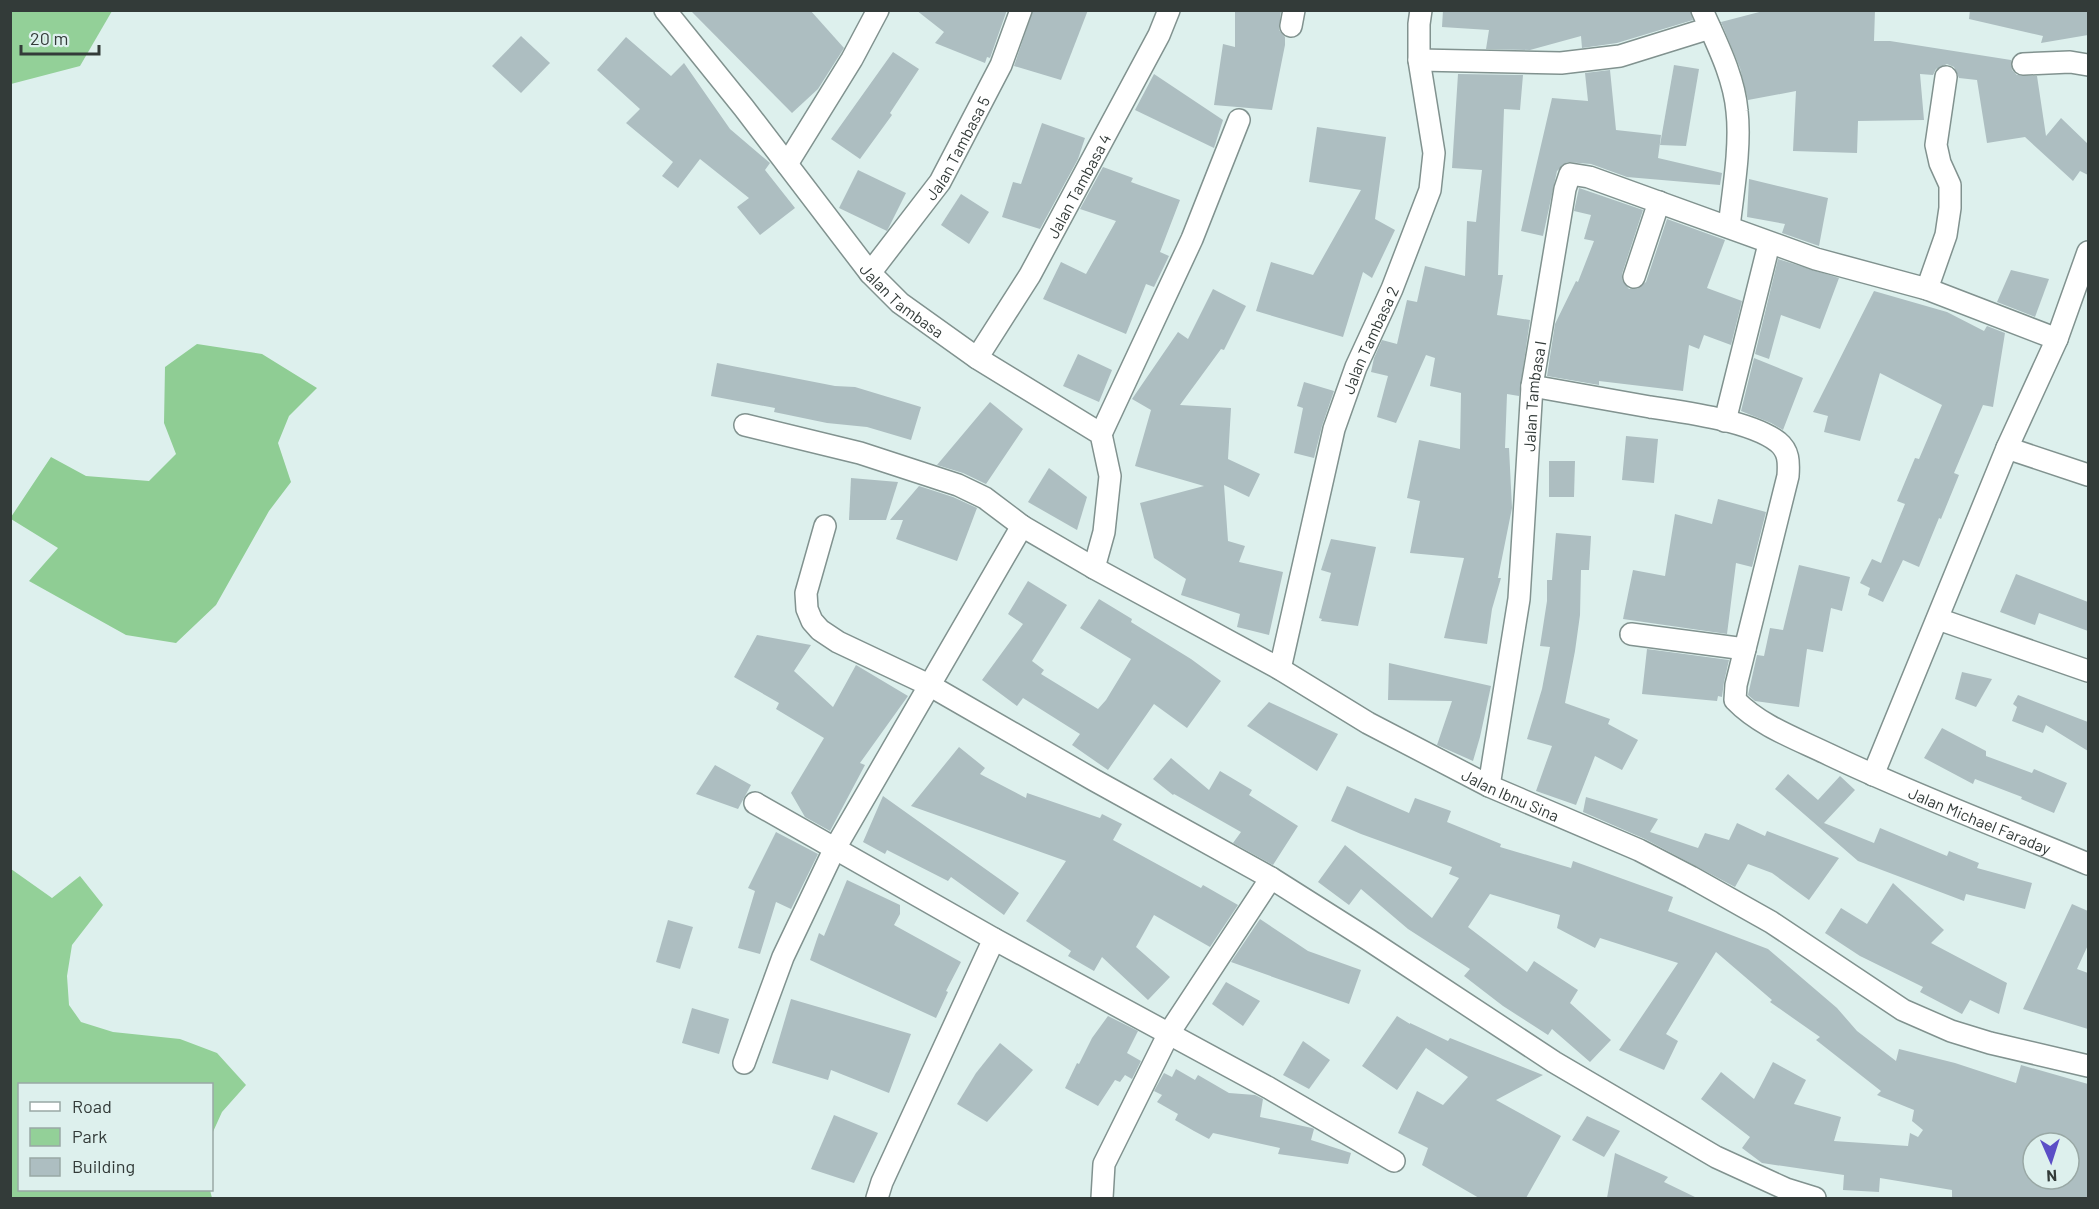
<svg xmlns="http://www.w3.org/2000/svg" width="2099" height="1209" viewBox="0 0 2099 1209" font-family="Barlow,sans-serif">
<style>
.green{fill:#93d098}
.forest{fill:#8fcd94}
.building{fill:#adbec1;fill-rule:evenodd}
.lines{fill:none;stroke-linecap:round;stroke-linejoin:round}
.street-casing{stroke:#81928f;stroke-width:24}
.street{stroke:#fff;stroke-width:21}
.labels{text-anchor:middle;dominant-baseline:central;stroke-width:4.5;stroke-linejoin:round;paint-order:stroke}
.street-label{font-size:16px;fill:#333b39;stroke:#ddf0ed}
</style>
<rect width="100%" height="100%" fill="#ddf0ed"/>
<g class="green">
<polygon points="11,10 112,10 112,11 80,66 11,84"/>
<polygon points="11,869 52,898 80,876 103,905 72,945 67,976 69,1005 81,1022 113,1032 180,1039 217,1053 246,1085 222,1112 212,1134 212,1084 20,1084 20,1190 210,1190 212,1198 11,1198"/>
</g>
<polygon class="forest" points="197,344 262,354 317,388 289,416 278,443 291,482 269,511 216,605 176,643 126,635 29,581 58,548 11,519 11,517 51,457 86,476 149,481 176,454 164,423 165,367"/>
<g class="building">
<polygon points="690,10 810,10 844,48 818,89 792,113"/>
<polygon points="916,10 1007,10 990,58 987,57 985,63 935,43 944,32"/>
<polygon points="1033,10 1088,10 1061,80 1014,66"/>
<polygon points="1443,10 1690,10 1693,20 1617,43 1582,48 1581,36 1530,50 1486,49 1489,30 1442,27"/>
<polygon points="1767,10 1875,10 1874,41 1890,41 2011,60 2012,70 2017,75 2037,76 2046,136 2061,118 2088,144 2088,175 2080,171 2073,181 2025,137 1987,143 1977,80 1959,78 1954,67 1947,64 1936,69 1933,75 1920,74 1924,120 1858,121 1857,153 1793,151 1796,91 1748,100 1740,68 1721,22"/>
<polygon points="1970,10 2088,10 2088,35 2041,43 2043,36 1969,19"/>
<polygon points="1235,11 1281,11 1279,30 1285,37 1285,45 1272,110 1214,105 1223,44 1235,47"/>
<polygon points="521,36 550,63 521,93 492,66"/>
<polygon points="626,37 671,76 684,63 730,129 770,163 765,170 795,208 760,235 737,207 749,198 700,159 678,188 662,176 673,162 626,123 640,109 597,70"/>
<polygon points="893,52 919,69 890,113 892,115 860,159 831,139"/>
<polygon points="1674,65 1699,69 1686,146 1660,145"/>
<polygon points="1610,70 1616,130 1661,135 1658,158 1722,173 1720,185 1627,177 1591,164 1567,162 1557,171 1543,236 1521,231 1552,98 1588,101 1585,73"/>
<polygon points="1154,74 1223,120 1214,148 1135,110"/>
<polygon points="1458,74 1523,75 1520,110 1504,109 1498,275 1503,275 1497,315 1530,320 1519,396 1507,394 1505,448 1509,448 1512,508 1498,578 1501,578 1492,609 1487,644 1444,638 1464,558 1410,553 1420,501 1407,498 1419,440 1460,449 1461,393 1430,386 1435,358 1426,355 1396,423 1377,417 1388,376 1371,372 1374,358 1382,340 1397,344 1407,300 1417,302 1425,266 1465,276 1467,221 1476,222 1482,170 1452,168"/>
<polygon points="1042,123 1085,138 1078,159 1040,229 1002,217 1013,182 1021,184"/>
<polygon points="1317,127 1386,137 1375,219 1395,230 1372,278 1363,272 1343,337 1256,311 1271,262 1313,275 1361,190 1309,182"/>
<polygon points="1103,167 1133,178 1131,182 1180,200 1160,252 1169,256 1154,287 1146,284 1126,334 1043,299 1061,262 1086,274 1116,221 1080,209"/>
<polygon points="858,170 906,193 887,231 839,208"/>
<polygon points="1749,179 1828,198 1819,246 1782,233 1785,224 1747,217"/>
<polygon points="1579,188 1643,210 1622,274 1622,280 1629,289 1637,289 1646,282 1667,219 1725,240 1707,288 1742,301 1731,345 1704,335 1699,349 1689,345 1683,391 1599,381 1599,385 1547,376 1555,324 1576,281 1578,282 1594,241 1584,239 1591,215 1574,211"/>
<polygon points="961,194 989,212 969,244 941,225"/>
<polygon points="1778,259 1839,278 1820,329 1781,315 1769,359 1755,354"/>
<polygon points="2011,270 2049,279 2035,317 1997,302"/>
<polygon points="1213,289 1246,306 1224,350 1221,349 1180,405 1231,408 1228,459 1260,474 1249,497 1224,485 1228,541 1245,546 1239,562 1283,572 1269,635 1237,627 1240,614 1181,595 1186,579 1154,558 1140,503 1204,486 1135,466 1151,410 1132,399 1178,332 1188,339"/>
<polygon points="1874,291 1947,312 1984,331 1987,326 2005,333 1993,407 1983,405 1954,473 1959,475 1941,519 1939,518 1919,567 1903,560 1883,602 1868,595 1870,588 1860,583 1872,559 1881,563 1905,504 1897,501 1915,458 1919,459 1942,405 1880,373 1860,441 1824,432 1828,416 1813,412"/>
<polygon points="1078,354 1112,370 1099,402 1063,386"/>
<polygon points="1754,358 1803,378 1783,430 1771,423 1741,411"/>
<polygon points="717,363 835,386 855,387 921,407 911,440 867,427 827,423 774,412 775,408 711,396"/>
<polygon points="1304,382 1334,391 1322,426 1314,458 1294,453 1303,408 1297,406"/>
<polygon points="990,402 1023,429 986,484 963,473 937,465"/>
<polygon points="1626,436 1658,439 1654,483 1622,480"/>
<polygon points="1549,461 1575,461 1574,497 1549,497"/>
<polygon points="1049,468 1087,497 1077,530 1028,502"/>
<polygon points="851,478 898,482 886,520 849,520"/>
<polygon points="919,486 953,497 977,508 957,561 896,539 903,520 890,520"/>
<polygon points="1718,499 1766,512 1752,567 1736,563 1727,634 1623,619 1633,570 1665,576 1675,514 1712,524"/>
<polygon points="1556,533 1591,536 1589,570 1581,570 1580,615 1575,651 1565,703 1610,719 1608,724 1638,740 1622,770 1595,756 1576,805 1536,791 1552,746 1527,739 1542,689 1550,647 1540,646 1547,601 1547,580 1552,580"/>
<polygon points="1331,539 1376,547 1358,626 1321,621 1322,619 1319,618 1331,573 1321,570"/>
<polygon points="1799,565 1850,577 1842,611 1831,608 1823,652 1807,649 1799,707 1755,701 1748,695 1757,655 1764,656 1770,628 1783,630"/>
<polygon points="2016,574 2088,602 2088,631 2039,613 2035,625 2000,612"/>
<polygon points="1028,581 1067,605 1032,661 1044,670 1041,674 1098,709 1106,700 1131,659 1080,628 1099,599 1132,619 1131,622 1191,659 1221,681 1187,728 1154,704 1108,770 1072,745 1080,734 1023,698 1017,706 982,680 1023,624 1008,614"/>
<polygon points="757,635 811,645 794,671 833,707 856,665 908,696 860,763 865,765 830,831 805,817 791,793 824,738 776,709 779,703 734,677"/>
<polygon points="1647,649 1729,660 1724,682 1722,697 1718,696 1717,701 1642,694"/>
<polygon points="1389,663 1491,686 1480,737 1473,761 1437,745 1452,701 1388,700"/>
<polygon points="1962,672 1992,679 1976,707 1955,699"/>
<polygon points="2018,695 2088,722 2088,751 2046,725 2043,733 2012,721 2017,707 2013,704"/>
<polygon points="1269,702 1338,734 1317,771 1247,726"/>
<polygon points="1942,728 1986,751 1986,756 2032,773 2034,769 2067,783 2054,813 2021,799 2022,797 1975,779 1973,784 1924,758"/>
<polygon points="959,747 985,768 980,774 1026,798 1027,793 1100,818 1102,814 1122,824 1113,840 1201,888 1203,885 1238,905 1210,947 1154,915 1136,947 1170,977 1148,1000 1102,957 1094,971 1068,956 1071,951 1026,921 1066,861 911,806"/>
<polygon points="1171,758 1209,790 1220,771 1252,790 1249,795 1298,826 1273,865 1233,843 1241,832 1174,794 1173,795 1153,779"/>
<polygon points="715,765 751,785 738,809 696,794"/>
<polygon points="1788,774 1818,800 1840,776 1855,790 1824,823 1874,843 1880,828 1947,856 1949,851 1979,863 1977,868 2032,883 2025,909 1966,894 1964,901 1858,861 1775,789"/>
<path d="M1347,786l62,27 6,-15 36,13 -4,11 54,22 -1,3 71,21 2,-7 100,36 -5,14 100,38 69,59 20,23 39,30 3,-12 56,14 61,20 5,-18 67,19v114h-136v-8l-72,-12 -1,14 -36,-2 1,-15 -82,-12 -20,-15 8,-11 -49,-38 20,-27 33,27 19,-37 33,18 -12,24 47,13 -7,24 74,5 2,-13 8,4 5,-7 -11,-9 2,-11 -37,-15 4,-4 -65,-51 4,-3 -50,-35 2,-2 -56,-48 -50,82 12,7 -14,29 -45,-20 59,-87 -78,-25 -5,10 -38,-20 3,-13 -70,-21 -22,33 59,45 7,-11 44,29 -8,13 41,37 -21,22 -38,-33 -4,6 -45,-29 -39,-30 6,-7 -62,-40 -47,-40 -12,16 -31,-23 27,-37 87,73 27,-40 -10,-4 3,-7 -91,-33 -30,-13zM2033,1143h36v36h-36z"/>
<polygon points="883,796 1019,893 1004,915 951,877 948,881 887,850 885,854 863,842"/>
<polygon points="1586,797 1658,819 1650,832 1698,848 1705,833 1729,840 1737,823 1765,836 1767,831 1839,858 1809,900 1772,873 1748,864 1735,887 1645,839 1583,812"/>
<polygon points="776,832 818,854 791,909 776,902 760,954 738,948 755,891 748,888"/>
<polygon points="847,880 900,905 900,914 894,925 961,962 946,991 948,992 936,1018 810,960 819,933 824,936"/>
<polygon points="1893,883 1944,930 1931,943 2007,983 1999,1014 1970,1000 1962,1014 1920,992 1923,987 1860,956 1825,933 1841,908 1867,924"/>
<polygon points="2072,904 2088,911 2088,945 2077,969 2088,973 2088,1029 2023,1009"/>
<polygon points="1260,919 1308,951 1361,970 1349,1004 1231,962"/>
<polygon points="668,920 693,927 680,969 656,962"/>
<polygon points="1226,982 1260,1001 1243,1026 1212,1004"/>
<polygon points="791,999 911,1034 889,1093 831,1070 828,1080 772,1063"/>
<polygon points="692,1008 729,1019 719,1054 682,1043"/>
<polygon points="1108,1016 1138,1031 1127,1053 1141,1061 1132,1079 1125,1075 1120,1082 1115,1080 1098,1106 1065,1088 1077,1063 1079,1064 1092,1038"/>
<polygon points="1397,1016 1410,1024 1410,1023 1448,1041 1450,1038 1543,1075 1496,1100 1561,1136 1526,1198 1479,1198 1422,1165 1428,1148 1398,1133 1417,1091 1443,1105 1468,1077 1426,1048 1397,1090 1362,1066"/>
<polygon points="1303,1041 1330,1060 1309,1089 1283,1075"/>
<polygon points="1000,1043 1033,1070 987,1122 957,1104 976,1073"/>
<polygon points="1176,1069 1195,1080 1198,1075 1229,1093 1255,1095 1263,1099 1260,1117 1312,1128 1314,1129 1311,1140 1351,1153 1348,1164 1278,1154 1280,1148 1213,1133 1209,1139 1194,1131 1175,1120 1178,1114 1157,1102 1162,1095 1154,1091 1164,1073 1172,1077"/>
<polygon points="834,1115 878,1133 854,1183 811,1169"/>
<polygon points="1587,1116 1620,1131 1604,1157 1572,1140"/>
<polygon points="1615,1153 1668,1177 1664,1182 1697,1198 1607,1198"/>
</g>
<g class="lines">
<g class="street-casing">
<g id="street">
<path id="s1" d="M665,10l79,98 126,165 30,30 77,55 124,76 9,42 -6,56 -10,36"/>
<path d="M1702,10c14,32 32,66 35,101 4,35 -4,81 -8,116"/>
<polyline points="1291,26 1294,10"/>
<polyline points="1419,60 1561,63 1620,56 1710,28"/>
<polyline points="2023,64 2070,62 2088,65"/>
<polyline points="787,164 852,59 878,10"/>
<path id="s2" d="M870,273l70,-91 61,-117 20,-55"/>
<polyline points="1634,277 1659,202"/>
<polyline points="1927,289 1946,235 1950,208 1950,185 1940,163 1936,145 1946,77"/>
<path id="s3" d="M977,358l53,-83 129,-240 10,-25"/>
<path id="s4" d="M1532,386c40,7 79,14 118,21 35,5 101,14 128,35 11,9 11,20 10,34l-52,209 -1,15c25,26 62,39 95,55 84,40 172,73 258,109"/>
<polyline points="1725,421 1769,244"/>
<polyline points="745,425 860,453 958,485 985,498 1022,526"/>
<polyline points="1101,434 1192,239 1239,120"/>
<polyline points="2007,448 2088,475"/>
<polyline points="825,526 806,593 807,609 812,621 820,630 838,642 929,685 1094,780 1271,878 1369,940 1554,1062 1716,1157 1786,1189 1815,1198"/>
<polyline points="1938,619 2088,671"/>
<polyline points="1631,634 1745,649"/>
<path id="s5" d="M1280,669l54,-240 22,-62 36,-78 38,-99 4,-37 -15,-93v-36l2,-14"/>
<polyline points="1873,775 2007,448 2057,339 2088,252"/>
<path id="s6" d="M1489,786l30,-187 13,-213 33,-197 5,-15 19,3 227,82 111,30 130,50"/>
<polyline points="755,803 994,939 1269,1088 1394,1161"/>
<path id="s7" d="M744,1063l39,-106 51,-107 188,-324 72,42 186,101 88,54 121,63 150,64 52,27 80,45 132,88 48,21 39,12 98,23"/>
<polyline points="877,1198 882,1182 994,939"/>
<polyline points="1102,1198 1104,1164 1169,1033 1271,878"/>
</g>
</g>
<use href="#street" class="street"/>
</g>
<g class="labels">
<g class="street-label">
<text stroke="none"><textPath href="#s2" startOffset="153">Jalan Tambasa 5</textPath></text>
<text stroke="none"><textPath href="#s3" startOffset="200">Jalan Tambasa 4</textPath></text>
<text stroke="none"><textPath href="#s1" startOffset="376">Jalan Tambasa</textPath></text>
<text stroke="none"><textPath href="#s5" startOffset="342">Jalan Tambasa 2</textPath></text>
<text stroke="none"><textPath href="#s6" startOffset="393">Jalan Tambasa I</textPath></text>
<text stroke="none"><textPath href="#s7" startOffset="1164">Jalan Ibnu Sina</textPath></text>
<text stroke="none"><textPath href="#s4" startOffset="795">Jalan Michael Faraday</textPath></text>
</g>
</g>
<rect width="2099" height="1209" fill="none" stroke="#333b39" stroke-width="24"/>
<rect x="18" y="1083" width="195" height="108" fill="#ddf0ed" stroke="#99a8a5" stroke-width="1.5"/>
<rect x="30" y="1102" width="30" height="9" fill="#ffffff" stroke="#99a8a5" stroke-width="1.5"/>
<text x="72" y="1113" font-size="18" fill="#333b39">Road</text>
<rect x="30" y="1128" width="30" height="18" fill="#93d098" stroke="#99a8a5" stroke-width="1.5"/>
<text x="72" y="1143" font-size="18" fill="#333b39">Park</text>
<rect x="30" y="1158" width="30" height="18" fill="#adbec1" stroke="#99a8a5" stroke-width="1.5"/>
<text x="72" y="1173" font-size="18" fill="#333b39">Building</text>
<g transform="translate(2051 1161) rotate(177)"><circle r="28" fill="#ddf0ed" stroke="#99a8a5" stroke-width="1.5"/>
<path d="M0-4.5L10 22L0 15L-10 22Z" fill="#5b4ec6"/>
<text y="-9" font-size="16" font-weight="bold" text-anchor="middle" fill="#333b39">N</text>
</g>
<path d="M21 45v9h78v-9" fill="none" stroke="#333b39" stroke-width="3"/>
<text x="30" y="45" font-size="18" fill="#333b39" stroke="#ddf0ed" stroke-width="4.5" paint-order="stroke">20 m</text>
</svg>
